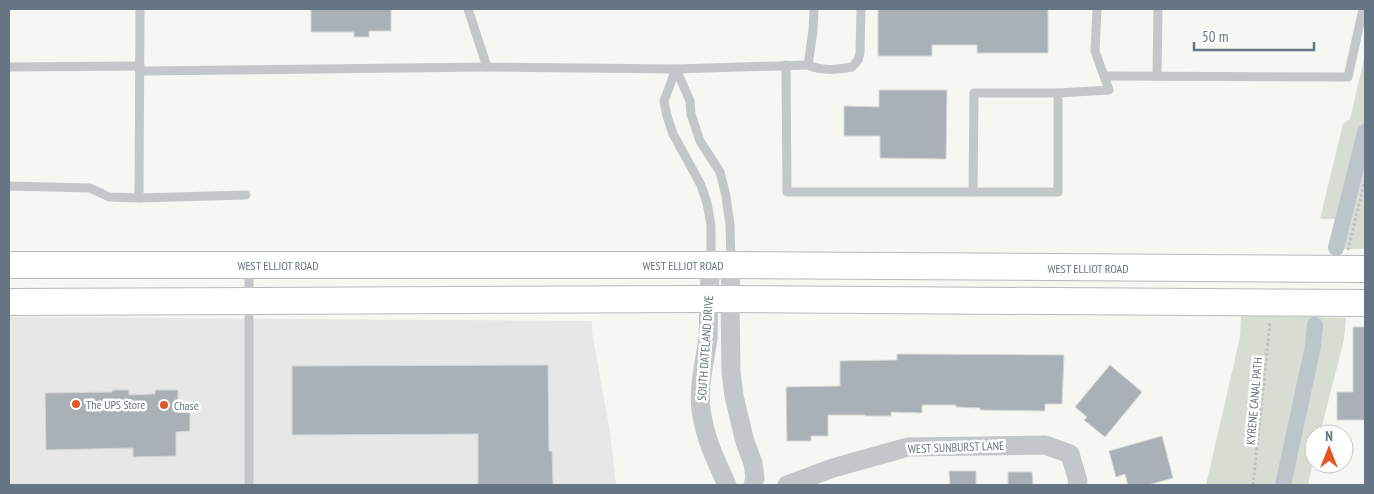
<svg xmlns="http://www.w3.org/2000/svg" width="1374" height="494" viewBox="0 0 1374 494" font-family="'PT Sans Narrow',sans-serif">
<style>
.built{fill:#e6e7e6}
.green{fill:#d7ddd3}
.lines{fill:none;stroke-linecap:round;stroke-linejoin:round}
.canal{stroke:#bbc5ca;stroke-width:16}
.building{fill:#a9b1b7;stroke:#d7d7d5}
.secondary-casing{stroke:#b6babe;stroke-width:28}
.path{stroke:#bdbfc1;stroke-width:3;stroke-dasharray:2.5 2.5;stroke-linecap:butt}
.service{stroke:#c3c7ca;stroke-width:9}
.minor{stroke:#c3c7ca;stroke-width:19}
.secondary{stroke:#fff;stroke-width:26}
.poi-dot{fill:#e35725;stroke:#fff;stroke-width:2}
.labels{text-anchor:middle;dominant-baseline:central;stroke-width:5;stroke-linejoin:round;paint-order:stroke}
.street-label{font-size:12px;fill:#657583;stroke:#fff}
.poi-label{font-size:12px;fill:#657583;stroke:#fff;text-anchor:start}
</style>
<rect width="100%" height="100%" fill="#f6f6f2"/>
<polygon class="built" points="9,317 592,321 592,332 610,432 616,485 9,485"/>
<g class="green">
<polygon points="1365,55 1365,249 1342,249 1349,219 1320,219 1343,124 1350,119"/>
<polygon points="1241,315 1346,318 1344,339 1320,434 1314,434 1314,457 1308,485 1206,485 1240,337"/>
</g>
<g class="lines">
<g class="canal">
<polyline points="1336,248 1365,132"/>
<polyline points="1283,485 1313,346 1315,325"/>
</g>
</g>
<g class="building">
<polygon points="311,9 391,9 391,31 369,31 369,37 354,37 354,32 311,32"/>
<polygon points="878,9 1048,9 1048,53 977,53 977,45 932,45 932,56 878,56"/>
<polygon points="879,90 947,90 946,159 880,158 880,136 844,136 844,106 879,107"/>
<polygon points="1353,327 1365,327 1365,420 1337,420 1337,392 1353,392"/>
<polygon points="897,354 1064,355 1062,404 1045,404 1045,411 980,410 980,408 956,407 956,405 922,405 922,413 891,412 891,416 865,416 865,415 828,415 828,436 811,436 811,441 787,441 786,387 840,386 840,361 897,360"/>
<polygon points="548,365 549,451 552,451 553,485 478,485 478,434 292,435 292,366"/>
<polygon points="1110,365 1142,392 1105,437 1084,420 1087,417 1075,407"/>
<polygon points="112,390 129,390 129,395 155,394 155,390 178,390 178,412 190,412 190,431 176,432 176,456 133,457 133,448 46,450 45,393 112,392"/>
<polygon points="1162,436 1173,478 1148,485 1128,485 1125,474 1116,477 1109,451"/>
<polygon points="949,471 976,471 976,485 950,485"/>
<polygon points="1008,472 1032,472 1033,485 1008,485"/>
</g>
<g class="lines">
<g class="secondary-casing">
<g id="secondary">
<polyline points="9,265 731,265 1365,269"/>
<polyline points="9,302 709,299 1365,303"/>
</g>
</g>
<g class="path">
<polyline points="1348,250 1365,180"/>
<polyline points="1253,485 1270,322"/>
</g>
<g class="service">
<polyline points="140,9 139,198 246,195"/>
<polyline points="468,9 487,67 676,69 808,65 813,31 814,9"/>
<polyline points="786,65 787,192 1058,192 1058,93 1109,90 1095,51 1097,9"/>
<path d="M808,65c14,6 28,5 44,2l6,-7 2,-7 1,-44"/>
<polyline points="9,67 140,66"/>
<polyline points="140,71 487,67"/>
<polyline points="1104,76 1348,77 1363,9"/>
<polyline points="1157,76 1158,9"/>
<polyline points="9,186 90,188 109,197 139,198"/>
<polyline points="973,192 974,93 1058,93"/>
<polyline points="711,263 711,225 707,203 701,185 673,134 667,116 664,101 676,69 690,101 691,114 700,141 720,172 726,196 730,225 731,262"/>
<polyline points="249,485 249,268"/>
</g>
<g class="minor">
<path d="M711,265c-1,11 -2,23 -2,34 -1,13 0,26 -1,39 -3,23 -10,48 -7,72 4,28 14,49 26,75"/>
<polyline points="731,265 730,299 731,372 734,396 745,442 753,463 755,478 753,485"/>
<polyline points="787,485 833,468 908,447 1045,445 1070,454 1078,481 1077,485"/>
</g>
<use href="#secondary" class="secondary"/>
</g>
<g class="poi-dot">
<circle cx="76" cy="404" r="5"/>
<circle cx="164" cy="405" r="5"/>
</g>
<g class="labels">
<g class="street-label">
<text x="278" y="265">WEST ELLIOT ROAD</text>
<text x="683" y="265">WEST ELLIOT ROAD</text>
<text x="1088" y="268">WEST ELLIOT ROAD</text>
<text transform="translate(705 348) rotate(-86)">SOUTH DATELAND DRIVE</text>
<text transform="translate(1254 401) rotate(-85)">KYRENE CANAL PATH</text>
<text transform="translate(956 447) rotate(-2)">WEST SUNBURST LANE</text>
</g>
<g class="poi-label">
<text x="86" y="404">The UPS Store</text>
<text x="174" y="405">Chase</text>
</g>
</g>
<rect width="1374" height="494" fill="none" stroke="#657583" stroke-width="20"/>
<g transform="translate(1329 449)"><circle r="24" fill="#ffffff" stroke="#c1c8cd"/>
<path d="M0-4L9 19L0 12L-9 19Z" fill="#e35725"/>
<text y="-8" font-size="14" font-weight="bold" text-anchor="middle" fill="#657583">N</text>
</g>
<path d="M1194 42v8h120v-8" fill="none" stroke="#657583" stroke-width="2.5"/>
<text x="1202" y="42" font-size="15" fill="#657583" stroke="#ffffff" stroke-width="4" paint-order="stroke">50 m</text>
</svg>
